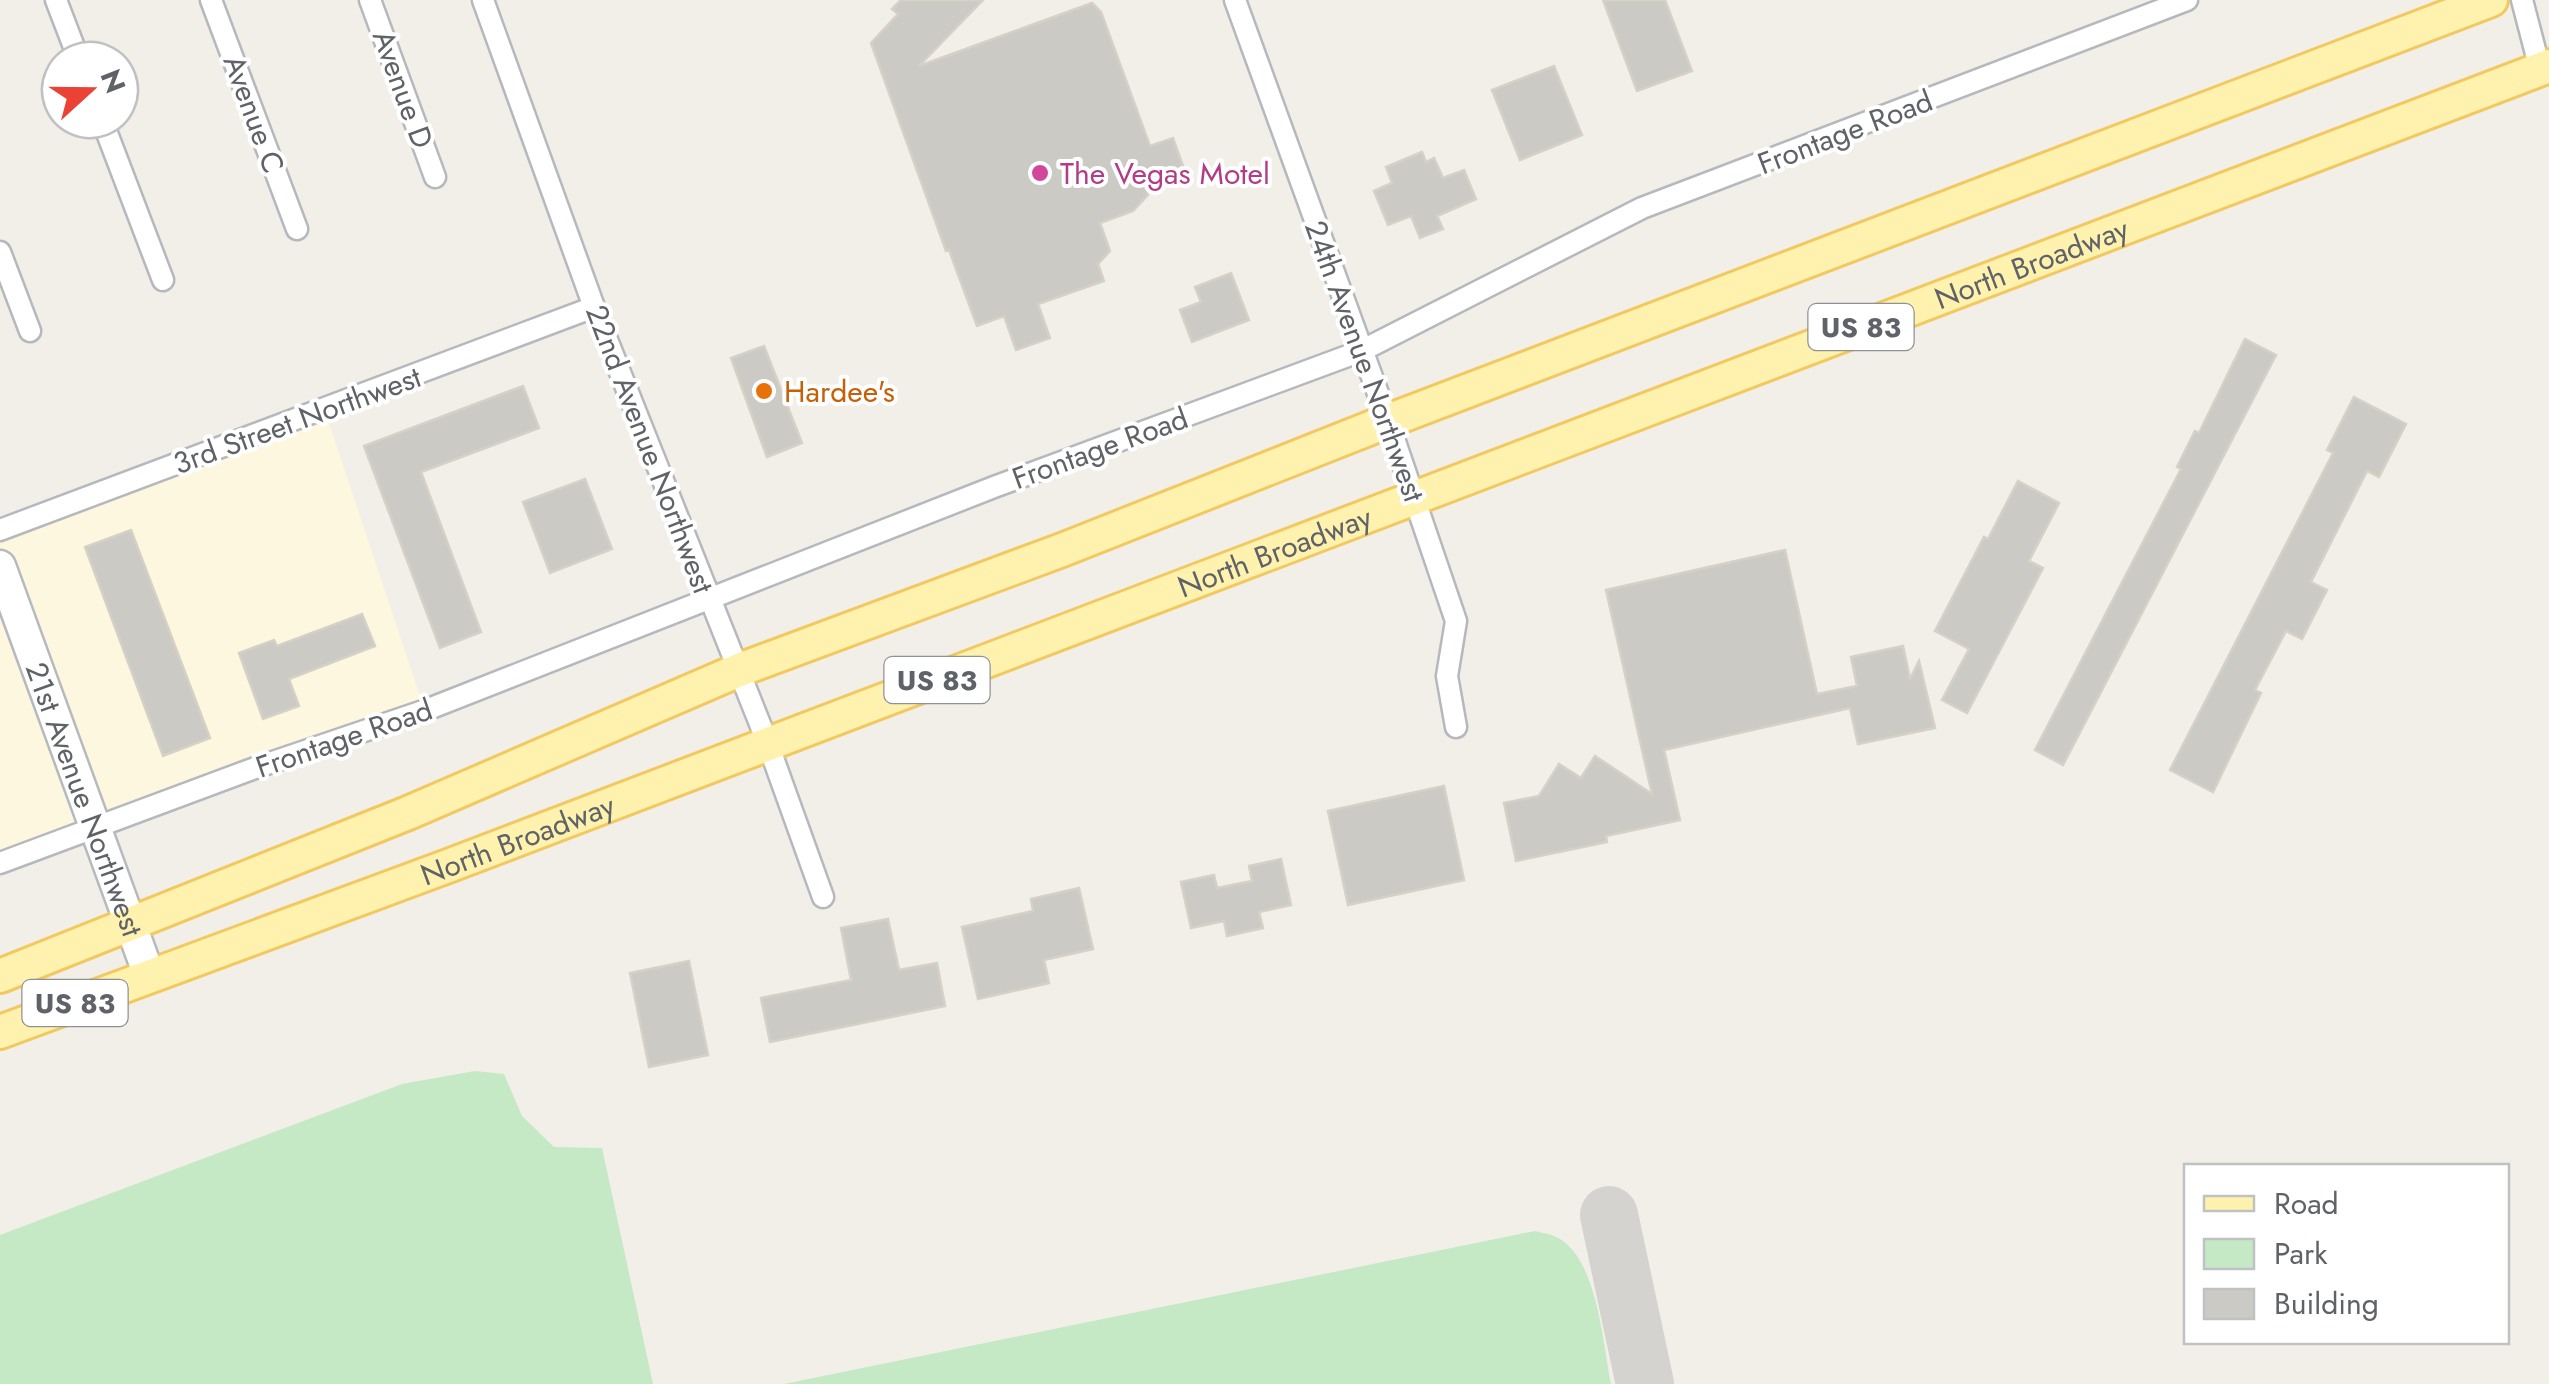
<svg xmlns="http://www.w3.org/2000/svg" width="2549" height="1384" viewBox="0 0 2549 1384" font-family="Jost,sans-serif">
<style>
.commercial{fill:#fef7e0}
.green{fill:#c5e8c5}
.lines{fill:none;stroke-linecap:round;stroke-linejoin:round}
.taxiway{stroke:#d4d3d0;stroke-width:58}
.building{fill:#cccac5;stroke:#d6d1c6;stroke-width:2.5}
.street-casing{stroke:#b5b8bc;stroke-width:25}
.secondary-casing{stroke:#b6babf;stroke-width:35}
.primary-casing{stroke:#f2c960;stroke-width:38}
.street{stroke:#fff;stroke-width:20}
.secondary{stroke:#fff;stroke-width:30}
.primary{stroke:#fff2af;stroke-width:32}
.hotel-dot{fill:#d1479c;stroke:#fff;stroke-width:4}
.food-dot{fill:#e8710a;stroke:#fff;stroke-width:4}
.labels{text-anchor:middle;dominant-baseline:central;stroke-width:8;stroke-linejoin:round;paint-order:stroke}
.shield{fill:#fff;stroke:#8f9295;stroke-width:2.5}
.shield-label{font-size:28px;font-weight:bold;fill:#5f6368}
.street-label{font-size:30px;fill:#5f6368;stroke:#fff}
.hotel-label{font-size:30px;fill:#b23c85;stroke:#fff;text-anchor:start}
.food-label{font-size:30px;fill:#c56008;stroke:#fff;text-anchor:start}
</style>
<rect width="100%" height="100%" fill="#f1efe8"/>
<polygon class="commercial" points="325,411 422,702 0,859 0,530"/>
<g class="green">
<polygon points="475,1071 504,1074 522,1116 554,1147 602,1148 653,1384 0,1384 0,1235 402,1084"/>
<path d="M1535,1231c8,2 16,3 23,7 39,20 45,106 53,146h-827z"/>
</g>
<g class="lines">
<polyline class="taxiway" points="1609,1215 1645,1384"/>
</g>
<g class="building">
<polygon points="901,0 983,0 919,66 1092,3 1101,12 1150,146 1173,138 1183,166 1143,180 1148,195 1133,211 1100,223 1110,251 1098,264 1104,281 1038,304 1050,338 1016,350 1004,316 977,326 949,250 946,251 871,43 898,14 892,9"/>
<polygon points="1603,0 1665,0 1692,71 1637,91"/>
<polygon points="1554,66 1582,135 1520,160 1492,90"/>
<polygon points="1422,152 1426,162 1434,158 1443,178 1464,170 1476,199 1437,216 1443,229 1420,238 1411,216 1388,225 1374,191 1392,183 1386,167"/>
<polygon points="1231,273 1249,320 1192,342 1180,310 1201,302 1195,287"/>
<polygon points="2245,339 2276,355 2063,765 2035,750 2181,469 2177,467 2195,431 2199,433"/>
<polygon points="764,346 802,443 767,457 731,358"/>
<polygon points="523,386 539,428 421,472 481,632 440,648 364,446"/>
<polygon points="2354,397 2406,424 2379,477 2367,471 2311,582 2327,590 2302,639 2286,631 2255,690 2261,693 2213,792 2170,770 2333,453 2327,450"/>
<polygon points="585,479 612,549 550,573 523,502"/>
<polygon points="2018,481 2059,503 2029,561 2043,568 1967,713 1942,700 1969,649 1935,631 1984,537 1988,539"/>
<polygon points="131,530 210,738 163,756 85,547"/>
<polygon points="1785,550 1817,694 1857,686 1851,657 1903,646 1910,679 1919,661 1935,728 1858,744 1850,708 1664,750 1680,820 1606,836 1607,842 1516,861 1504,803 1539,796 1559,764 1581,778 1595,756 1652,794 1606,590"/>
<polygon points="362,614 375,646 289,679 299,706 263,719 239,653 274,640 277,646"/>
<polygon points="1444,786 1464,880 1348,905 1328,811"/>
<polygon points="1281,859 1291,905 1259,912 1263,928 1227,936 1224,921 1191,928 1181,882 1214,875 1217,888 1252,881 1249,866"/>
<polygon points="1079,888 1093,949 1044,960 1049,983 978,999 962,927 1033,911 1031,899"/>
<polygon points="888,919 899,970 937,963 945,1006 770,1042 761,998 851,980 841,928"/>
<polygon points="689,961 708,1055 649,1067 630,973"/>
</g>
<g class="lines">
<g class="street-casing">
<g id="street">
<polyline points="56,0 79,60"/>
<polyline points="211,0 297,229"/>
<polyline points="370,0 435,177"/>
<polyline points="483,0 594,307 768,744 823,897"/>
<polyline points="1235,0 1388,421 1456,621 1447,676 1456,727"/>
<polyline points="2522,0 2540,69"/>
<polyline points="102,120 163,280"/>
<polyline points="0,252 30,331"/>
<polyline points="0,530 594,307"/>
<polyline points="0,863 255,768 426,710 994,487 1361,351 1642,208 2187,0"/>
</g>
</g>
<g class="secondary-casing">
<g id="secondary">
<path id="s1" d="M0,566l149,409"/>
</g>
</g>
<g class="primary-casing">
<g id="primary">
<polyline points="0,976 408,813 739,670 1062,550 1388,421 2491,0"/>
<path id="s2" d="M0,1032l448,-166 2101,-800"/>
</g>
</g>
<use href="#street" class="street"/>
<use href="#secondary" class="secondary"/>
<use href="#primary" class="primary"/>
</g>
<circle class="hotel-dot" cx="1040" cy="173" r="10"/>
<circle class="food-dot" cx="764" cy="391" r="10"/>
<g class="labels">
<g class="shield">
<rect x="1808.5" y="304" width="105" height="46" rx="8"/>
<rect x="884.5" y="657" width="105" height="46" rx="8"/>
<rect x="22.5" y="980" width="105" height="46" rx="8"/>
</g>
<g class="shield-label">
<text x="1861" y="327">US 83</text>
<text x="937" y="680">US 83</text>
<text x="75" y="1003">US 83</text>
</g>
<g class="street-label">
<text transform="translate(403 89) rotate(70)">Avenue D</text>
<text transform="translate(254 114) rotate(70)">Avenue C</text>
<text transform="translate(1845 132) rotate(-21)">Frontage Road</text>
<text stroke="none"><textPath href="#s2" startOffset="2172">North Broadway</textPath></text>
<text transform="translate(1365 361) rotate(70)">24th Avenue Northwest</text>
<text transform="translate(297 420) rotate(-20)">3rd Street Northwest</text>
<text transform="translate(1100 448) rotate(-20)">Frontage Road</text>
<text transform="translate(650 449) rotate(69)">22nd Avenue Northwest</text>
<text stroke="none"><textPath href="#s2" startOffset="1362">North Broadway</textPath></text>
<text transform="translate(344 738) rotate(-19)">Frontage Road</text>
<text stroke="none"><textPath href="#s1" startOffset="248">21st Avenue Northwest</textPath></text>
<text stroke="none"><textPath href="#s2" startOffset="552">North Broadway</textPath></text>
</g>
<g class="hotel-label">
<text x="1060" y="173">The Vegas Motel</text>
</g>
<g class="food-label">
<text x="784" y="391">Hardee's</text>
</g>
</g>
<rect x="2184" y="1164" width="325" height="180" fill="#ffffff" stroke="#bfc1c3" stroke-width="2.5"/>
<rect x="2204" y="1196" width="50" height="15" fill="#fff2af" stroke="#bfc1c3" stroke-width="2.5"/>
<text x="2274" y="1214" font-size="30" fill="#5f6368">Road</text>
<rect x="2204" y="1239" width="50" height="30" fill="#c5e8c5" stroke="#bfc1c3" stroke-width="2.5"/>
<text x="2274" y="1264" font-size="30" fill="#5f6368">Park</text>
<rect x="2204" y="1289" width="50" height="30" fill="#cccac5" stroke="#bfc1c3" stroke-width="2.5"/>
<text x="2274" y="1314" font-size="30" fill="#5f6368">Building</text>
<g transform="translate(90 90) rotate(69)"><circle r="48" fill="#ffffff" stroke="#bfc1c3" stroke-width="2.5"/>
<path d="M0-8L18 38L0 25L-18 38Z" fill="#ea4335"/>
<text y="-15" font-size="28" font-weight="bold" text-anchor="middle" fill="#5f6368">N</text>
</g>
</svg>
